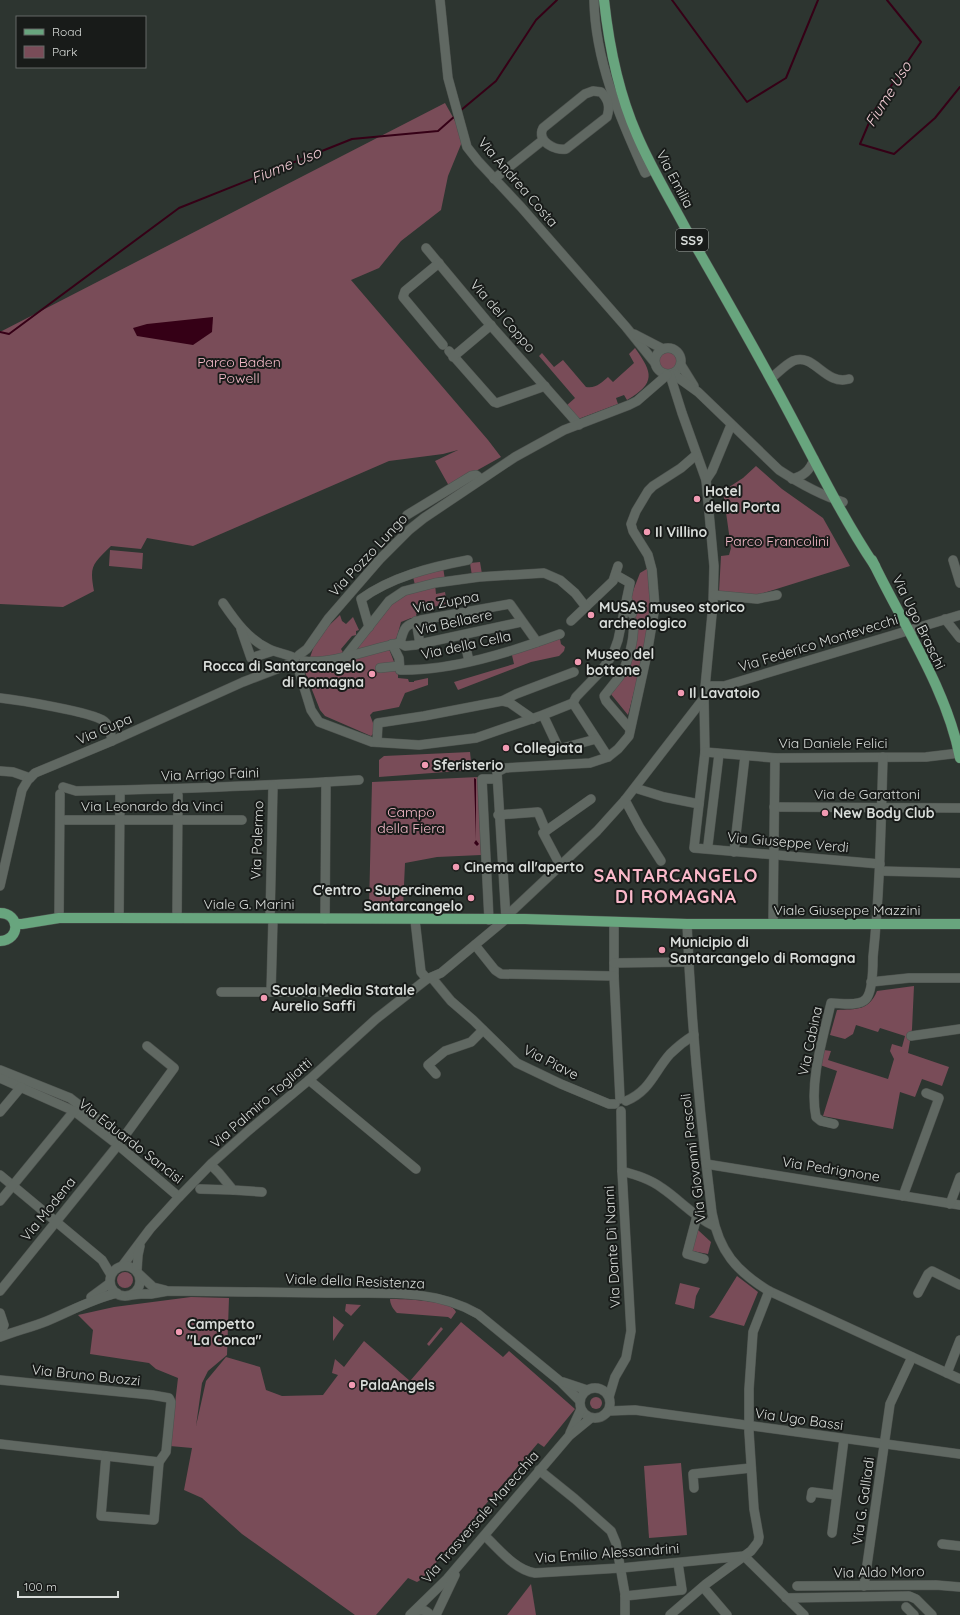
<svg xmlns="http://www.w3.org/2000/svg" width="960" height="1615" viewBox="0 0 960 1615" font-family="Quicksand,sans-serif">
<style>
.green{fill:#794c58}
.water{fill:#350016}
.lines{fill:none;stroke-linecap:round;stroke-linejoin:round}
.stream{stroke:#350016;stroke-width:2}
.minor-casing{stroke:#4d524e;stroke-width:10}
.major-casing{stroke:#4d524e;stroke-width:11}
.minor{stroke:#606862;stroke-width:9}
.major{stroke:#68a57e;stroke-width:10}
.poi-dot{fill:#f19ab2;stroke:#181b19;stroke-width:1.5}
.labels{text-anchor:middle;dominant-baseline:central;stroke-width:4;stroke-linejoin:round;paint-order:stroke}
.shield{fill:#181b19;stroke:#9fa3a0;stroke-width:1}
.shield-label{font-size:13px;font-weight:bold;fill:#d9ddda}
.street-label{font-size:14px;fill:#d9ddda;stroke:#181b19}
.park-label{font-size:14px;fill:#f5bbca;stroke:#181b19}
.poi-label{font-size:14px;font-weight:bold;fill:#d9ddda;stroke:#181b19;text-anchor:start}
.water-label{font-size:15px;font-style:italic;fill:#f6cfd8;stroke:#181b19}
.district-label{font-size:18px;font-weight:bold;letter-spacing:1px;fill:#fab8c9;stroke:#181b19}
</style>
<rect width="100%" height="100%" fill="#2d3530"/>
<g class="green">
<path d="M445,103l19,34 -16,39 -7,34 -40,31 -22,27 -28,12 137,160 13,17 -52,29 -14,-25 23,-11 -15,4 -54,7 -196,85 -46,-8 -6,11 -30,-3c-18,18 -22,19 -17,45l-31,16 -63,-3v-272z"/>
<path d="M635,348c18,25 21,35 -8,52l-3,-5 -8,3 2,6 -37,14h-3l-12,-12 9,-8 -36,-42 3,-3 12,14 9,-7 23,27c10,2 16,-5 22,-10l5,5 21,-19 -5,-9z"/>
<circle cx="668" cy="361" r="9"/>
<polygon points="756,466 782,489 823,518 850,566 757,595 719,592 721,556 729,555 731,548 723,491 743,478"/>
<polygon points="110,550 143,553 142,569 109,566"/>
<polygon points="480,562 482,574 472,576 470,563"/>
<polygon points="443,567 445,580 415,585 413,577"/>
<polygon points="650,567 651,611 646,646 628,715 610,693 629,668 638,634 631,596 640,573"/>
<polygon points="435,584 436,594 445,592 447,604 418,610 418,613 416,614 417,619 411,618 401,622 397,637 389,649 398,672 398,678 408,679 409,682 414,682 414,681 428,678 428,685 405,693 399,707 373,712 370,715 376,731 371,736 325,716 320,710 305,672 317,637 340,615 342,621 346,624 353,617 359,630 356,631 356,635 352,636 341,649 345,656 389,601"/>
<polygon points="559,634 561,644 565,647 564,651 559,656 531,662 458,690 454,682 514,664 511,651"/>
<polygon points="470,752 472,770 379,777 379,760 384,756"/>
<polygon points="478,777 481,855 437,857 405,863 403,907 369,907 372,782"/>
<path d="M914,986l-2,43 -4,24 41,14 -7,19 -20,-7 -7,18 -15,-5 -7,37 -70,-13 14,-45 -17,-6 4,-15 7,1 -3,9 60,19 6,-20 -4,-8 2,-7 10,3 3,-11 -25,-8 -2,4 -22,-7 -3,9 -8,5 -15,-4 7,-25c19,-1 32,1 40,-19z"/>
<polygon points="698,1230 711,1242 708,1254 692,1251"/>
<circle cx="125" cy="1280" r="8"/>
<polygon points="737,1276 758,1292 744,1326 709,1317 714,1313"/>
<polygon points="680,1283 700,1288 696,1296 694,1309 675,1304"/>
<polygon points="191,1297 229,1298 227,1355 208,1371 202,1383 196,1426 206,1381 226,1357 260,1367 266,1390 282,1396 323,1395 338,1375 332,1373 335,1359 344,1367 364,1341 410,1381 461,1322 503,1357 509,1351 575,1409 544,1447 538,1443 422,1579 417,1582 408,1578 376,1615 355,1615 242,1534 202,1498 184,1490 192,1448 170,1446 178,1378 156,1369 149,1363 90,1354 93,1330 78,1315 114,1307"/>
<path d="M390,1299c12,0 63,1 66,13l-5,7 -3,-2 -51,-4c-4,-4 -7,-9 -7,-14z"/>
<polygon points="346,1304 361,1305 351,1316 345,1311"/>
<polygon points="333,1316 344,1325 333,1341"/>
<polygon points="441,1327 443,1329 429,1346 427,1344"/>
<circle cx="596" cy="1403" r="6"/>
<polygon points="681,1463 687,1535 649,1538 644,1466"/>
<polygon points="531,1584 536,1615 507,1615"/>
</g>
<g class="water">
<polygon points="213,317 212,332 193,345 137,336 133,328 147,324"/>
<polygon points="474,778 476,779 476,840 479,844 477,846 474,843 476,840"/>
</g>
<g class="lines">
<g class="stream">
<polyline points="672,0 747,102 786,78 818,0"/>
<polyline points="887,0 921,42 874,111 860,144 894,154 935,118 960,87"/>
<polyline points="460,111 496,81 536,20 557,0"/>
<polyline points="0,332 9,334 179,208 352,139 438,131 455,116"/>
</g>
<g class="minor-casing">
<g id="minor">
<polyline points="440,0 448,78 467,147 478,161 521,207 626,327 655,363"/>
<path d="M594,0c1,61 26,118 51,173l8,-4"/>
<path d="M593,91l8,1c8,8 9,15 6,25l-41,32c-11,2 -30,-8 -23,-21l42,-34z"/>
<polyline points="494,179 543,140"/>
<polyline points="426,248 486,320 579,425"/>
<polyline points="439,263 405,291 403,297 443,345"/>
<polyline points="634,334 663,349"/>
<circle cx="668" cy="361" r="13"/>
<polyline points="449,351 494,402 497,403 545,386"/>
<polyline points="453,357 491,325"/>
<polyline points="681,365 694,386"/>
<path d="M673,374l25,18 81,78c20,13 41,25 64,32"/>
<polyline points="670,375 682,413 706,480 714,566 713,604 704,698 705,752 694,848 880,864"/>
<path d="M771,378c7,-5 14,-13 22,-17 21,-9 32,25 56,18"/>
<path d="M792,479c11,-3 18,-8 22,-20"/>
<polyline points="706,480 712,471 731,425"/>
<polyline points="407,515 471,476 476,475 481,479"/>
<polyline points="953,560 960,583"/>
<polyline points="714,595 757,599 777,595"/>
<polyline points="627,598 632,614"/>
<path d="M223,603c13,19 25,36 46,46 8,4 18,5 26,9"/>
<polyline points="945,619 960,638"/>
<polyline points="416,621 420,644"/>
<polyline points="571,621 613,581 618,566"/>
<path d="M369,627l-8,-28c30,-22 70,-32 107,-39"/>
<polyline points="241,629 251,658 273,651"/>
<polyline points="463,635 469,661"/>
<path d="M400,643c4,-16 5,-18 21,-23l89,-16 27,38"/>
<path d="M392,644l7,14 1,12c52,1 111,-18 160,-36"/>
<polyline points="299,655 307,649 328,619 380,559 409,530 424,518 515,457 564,430 629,405 637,401 667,375"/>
<polyline points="345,657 389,601 404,591 435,583 479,577 544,573 560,580 575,593 586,607"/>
<path d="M304,661c26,4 69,-13 96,-18l5,3 10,-1 106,-23"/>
<polyline points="299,665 299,671 311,710 319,722 372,742 419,745 476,738 543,715 573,703"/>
<polyline points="380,668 399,666"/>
<path d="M624,669c6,-15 11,-31 9,-47"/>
<polyline points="620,676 604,696 606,701 630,729"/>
<polyline points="706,686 724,686 960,615"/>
<path d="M0,698c18,2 92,14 104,23 6,5 7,13 8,20"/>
<polyline points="502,701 516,694 574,672"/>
<polyline points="573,703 576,697 601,671 613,654 618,640 630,583 616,575"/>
<polyline points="573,703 608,757"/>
<polyline points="543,715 559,749 596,739"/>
<polyline points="377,742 378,723 424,716 502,701 510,703 533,719"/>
<polyline points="705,752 775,758 926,757 960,753"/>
<polyline points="0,771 13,772 30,778"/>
<path d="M63,787l13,4c95,-2 188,-5 283,-11"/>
<polyline points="635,788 664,797 699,804"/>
<polyline points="625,800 640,828 661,861"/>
<polyline points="774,807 960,808"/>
<polyline points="498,815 538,812 546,831"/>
<polyline points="61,820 242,820"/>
<polyline points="708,845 719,754"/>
<polyline points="734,852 745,756"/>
<polyline points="560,865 543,833 591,799"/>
<polyline points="880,871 960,873"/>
<polyline points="0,886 22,790 28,780 35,773 112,741 243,682 295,662"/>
<polyline points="506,912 512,911 597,831 625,800 704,698"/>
<polyline points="59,918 60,794"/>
<polyline points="119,918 120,794"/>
<polyline points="177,918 178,795"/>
<polyline points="270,919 273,786"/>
<polyline points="325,919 326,782"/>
<polyline points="415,920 421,972 427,979"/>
<polyline points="489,920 482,779 497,779"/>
<polyline points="614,922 614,976 620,1099"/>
<path d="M687,924c4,96 13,193 25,289 7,38 24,58 57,78l191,88"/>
<polyline points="773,924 775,758"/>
<polyline points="475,945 495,970 501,974 614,976"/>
<polyline points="614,963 688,962"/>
<polyline points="432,978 451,1001 473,1020 517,1063 561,1084 609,1104 615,1104"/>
<polyline points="871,982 909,978 960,978"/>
<polyline points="221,992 327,992"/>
<polyline points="271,992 273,919"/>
<polyline points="911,1036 960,1029"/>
<polyline points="0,1070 70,1098 123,1139"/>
<polyline points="436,1074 428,1065 445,1051 471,1042 483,1030"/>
<polyline points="0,1078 74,1111 118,1145 179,1197"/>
<polyline points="309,1080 416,1169"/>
<path d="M626,1101c24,-10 28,-29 44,-47 7,-7 16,-14 24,-19"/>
<polyline points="0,1112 21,1087"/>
<path d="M834,1124l-13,-3 -5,-4c-7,-35 7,-79 15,-114 10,0 28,4 35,-4 7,-8 7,-32 7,-42 7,-66 8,-133 10,-200"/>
<polyline points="706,1164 960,1205"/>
<polyline points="211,1165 219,1173 233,1190 262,1192"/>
<path d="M622,1171c14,4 28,8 40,17 18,12 32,29 52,38"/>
<polyline points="0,1175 102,1260 111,1275"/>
<polyline points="200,1189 233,1190"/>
<polyline points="903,1196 939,1098 926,1093"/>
<polyline points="0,1201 74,1111"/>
<polyline points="950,1204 960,1177"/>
<polyline points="697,1216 687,1254 704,1259"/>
<polyline points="123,1265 150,1229 179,1197 212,1163 248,1131 309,1080 376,1019 427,979 441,973 506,919 497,772 505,768 590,763 608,757 618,749 629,736 647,654 655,607 652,570 648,555 633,531 631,524 636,511 648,491 653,486 681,468 696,455"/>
<circle cx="125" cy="1281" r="15"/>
<polyline points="137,1270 138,1255 140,1246"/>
<polyline points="139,1274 153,1287 165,1290"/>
<polyline points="0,1291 118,1145 174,1068 147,1046"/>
<polyline points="918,1293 928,1274 932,1271 960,1285"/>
<path d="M131,1295l10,-1h10l17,-3c53,1 105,1 158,2 51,1 106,-6 152,21l83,68 19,19"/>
<polyline points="91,1297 110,1283"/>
<polyline points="0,1313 4,1325 0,1335"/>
<path d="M0,1337c16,-6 32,-10 47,-16 24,-10 45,-22 70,-28"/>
<polyline points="947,1373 960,1340"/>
<polyline points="0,1380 152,1395 169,1398 171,1402 166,1452 159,1462 0,1444"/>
<polyline points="563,1382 587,1390"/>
<circle cx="595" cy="1403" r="15"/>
<polyline points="609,1397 615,1377 626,1358 631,1331 622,1171 621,1111"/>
<polyline points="605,1414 609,1411 635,1410 960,1454"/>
<polyline points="570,1433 581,1409"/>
<polyline points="106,1456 101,1516 154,1520 159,1462"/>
<polyline points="539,1470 575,1499 611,1531 616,1543 625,1594 625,1615"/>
<polyline points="694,1488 693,1474 751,1468"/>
<polyline points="811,1498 812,1492 836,1495"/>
<polyline points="832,1533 844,1439"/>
<path d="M485,1536c14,13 30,34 50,37l86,-5 123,-12 60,59"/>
<polyline points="942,1544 960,1546"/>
<polyline points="797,1586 936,1585 960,1587"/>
<polyline points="864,1586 890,1404 912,1357"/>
<polyline points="703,1587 727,1615"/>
<polyline points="625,1596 682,1590 678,1563"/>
<polyline points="786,1598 909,1596 916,1599 932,1615"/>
<polyline points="906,1607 914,1615"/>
<path d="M414,1612c6,-3 12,-3 16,3"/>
<polyline points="410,1615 447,1579 569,1436 591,1418"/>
<polyline points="436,1615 455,1575"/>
<polyline points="670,1615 706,1584 751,1551 758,1542 759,1537 754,1509 749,1432 749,1389 753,1332 769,1291"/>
</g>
</g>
<g class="major-casing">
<g id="major">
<path d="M604,0c5,46 14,92 33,135 14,33 33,64 50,96 29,50 58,101 86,152 34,61 63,125 102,183"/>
<path d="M872,560c30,63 75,129 88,198"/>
<path d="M0,913c20,0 21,27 0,28"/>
<polyline points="15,924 22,924 59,918 108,918 525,919 687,924 960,924"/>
</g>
</g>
<use href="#minor" class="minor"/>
<use href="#major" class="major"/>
</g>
<g class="poi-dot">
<circle cx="697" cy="499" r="4"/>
<circle cx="647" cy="532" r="4"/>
<circle cx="591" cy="615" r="4"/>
<circle cx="578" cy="662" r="4"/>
<circle cx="372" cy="674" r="4"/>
<circle cx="681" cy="693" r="4"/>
<circle cx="506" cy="748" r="4"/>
<circle cx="425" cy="765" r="4"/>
<circle cx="825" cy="813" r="4"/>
<circle cx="456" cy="867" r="4"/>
<circle cx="471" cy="898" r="4"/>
<circle cx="662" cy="950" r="4"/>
<circle cx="264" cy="998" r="4"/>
<circle cx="179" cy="1332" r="4"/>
<circle cx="352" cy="1385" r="4"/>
</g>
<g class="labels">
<rect class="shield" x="676" y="229" width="32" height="22" rx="3"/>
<g class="shield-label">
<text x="692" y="240">SS9</text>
</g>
<g class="street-label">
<text transform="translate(675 179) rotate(62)">Via Emilia</text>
<text transform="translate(518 182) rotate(49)">Via Andrea Costa</text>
<text transform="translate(503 316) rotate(49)">Via del Coppo</text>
<text transform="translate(368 555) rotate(-47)">Via Pozzo Lungo</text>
<text transform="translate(446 602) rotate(-11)">Via Zuppa</text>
<text transform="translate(454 622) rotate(-12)">Via Bellaere</text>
<text transform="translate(919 622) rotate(64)">Via Ugo Braschi</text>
<text transform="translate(818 643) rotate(-17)">Via Federico Montevecchi</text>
<text transform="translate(466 645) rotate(-12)">Via della Cella</text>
<text transform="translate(104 729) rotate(-23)">Via Cupa</text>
<text x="833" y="743">Via Daniele Felici</text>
<text transform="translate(210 774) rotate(-2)">Via Arrigo Faini</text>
<text x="867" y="794">Via de Garattoni</text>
<text x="152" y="806">Via Leonardo da Vinci</text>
<text transform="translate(257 840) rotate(-88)">Via Palermo</text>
<text transform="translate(788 842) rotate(5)">Via Giuseppe Verdi</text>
<text x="249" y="904">Viale G. Marini</text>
<text x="847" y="910">Viale Giuseppe Mazzini</text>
<text transform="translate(810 1041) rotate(-78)">Via Cabina</text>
<text transform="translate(551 1062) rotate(27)">Via Piave</text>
<text transform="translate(261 1103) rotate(-41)">Via Palmiro Togliatti</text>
<text transform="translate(131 1141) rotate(38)">Via Eduardo Sancisi</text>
<text transform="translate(693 1158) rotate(-97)">Via Giovanni Pascoli</text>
<text transform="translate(831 1169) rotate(9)">Via Pedrignone</text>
<text transform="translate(48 1209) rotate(-51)">Via Modena</text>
<text transform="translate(612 1247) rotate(-93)">Via Dante Di Nanni</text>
<text transform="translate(355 1281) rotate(2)">Viale della Resistenza</text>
<text transform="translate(86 1375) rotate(6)">Via Bruno Buozzi</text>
<text transform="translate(799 1419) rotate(8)">Via Ugo Bassi</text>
<text transform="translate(863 1501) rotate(-82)">Via G. Galliadi</text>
<text transform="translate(480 1517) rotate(-49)">Via Trasversale Marecchia</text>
<text transform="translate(607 1553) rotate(-4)">Via Emilio Alessandrini</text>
<text transform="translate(879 1572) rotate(-1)">Via Aldo Moro</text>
</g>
<g class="park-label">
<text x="239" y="362">Parco Baden<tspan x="239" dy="16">Powell</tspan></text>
<text x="777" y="541">Parco Francolini</text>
<text x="411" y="812">Campo<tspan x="411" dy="16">della Fiera</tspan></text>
</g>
<g class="poi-label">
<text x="705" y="491">Hotel<tspan x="705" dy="16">della Porta</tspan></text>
<text x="655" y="532">Il Villino</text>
<text x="599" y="607">MUSAS museo storico<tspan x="599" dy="16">archeologico</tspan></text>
<text x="586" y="654">Museo del<tspan x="586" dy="16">bottone</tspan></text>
<text x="364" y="666" text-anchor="end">Rocca di Santarcangelo<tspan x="364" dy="16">di Romagna</tspan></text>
<text x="689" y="693">Il Lavatoio</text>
<text x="514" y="748">Collegiata</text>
<text x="433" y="765">Sferisterio</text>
<text x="833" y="813">New Body Club</text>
<text x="464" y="867">Cinema all'aperto</text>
<text x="463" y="890" text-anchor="end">C'entro - Supercinema<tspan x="463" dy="16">Santarcangelo</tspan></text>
<text x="670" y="942">Municipio di<tspan x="670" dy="16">Santarcangelo di Romagna</tspan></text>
<text x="272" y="990">Scuola Media Statale<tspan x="272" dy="16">Aurelio Saffi</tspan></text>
<text x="187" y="1324">Campetto<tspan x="187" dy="16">"La Conca"</tspan></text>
<text x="360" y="1385">PalaAngels</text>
</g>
<g class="water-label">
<text transform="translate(888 94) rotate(-58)">Fiume Uso</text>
<text transform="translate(286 165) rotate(-22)">Fiume Uso</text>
</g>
<g class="district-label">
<text x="676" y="875">SANTARCANGELO<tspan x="676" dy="21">DI ROMAGNA</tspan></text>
</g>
</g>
<rect x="16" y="16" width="130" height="52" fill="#181b19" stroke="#656966"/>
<rect x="24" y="29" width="20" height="6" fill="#68a57e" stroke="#656966"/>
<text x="52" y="36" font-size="12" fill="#d9ddda">Road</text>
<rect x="24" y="46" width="20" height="12" fill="#794c58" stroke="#656966"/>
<text x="52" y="56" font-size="12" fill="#d9ddda">Park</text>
<path d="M18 1591v6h100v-6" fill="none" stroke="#d9ddda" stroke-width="2"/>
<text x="24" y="1591" font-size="12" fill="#d9ddda" stroke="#181b19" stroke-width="3" paint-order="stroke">100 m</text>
</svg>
